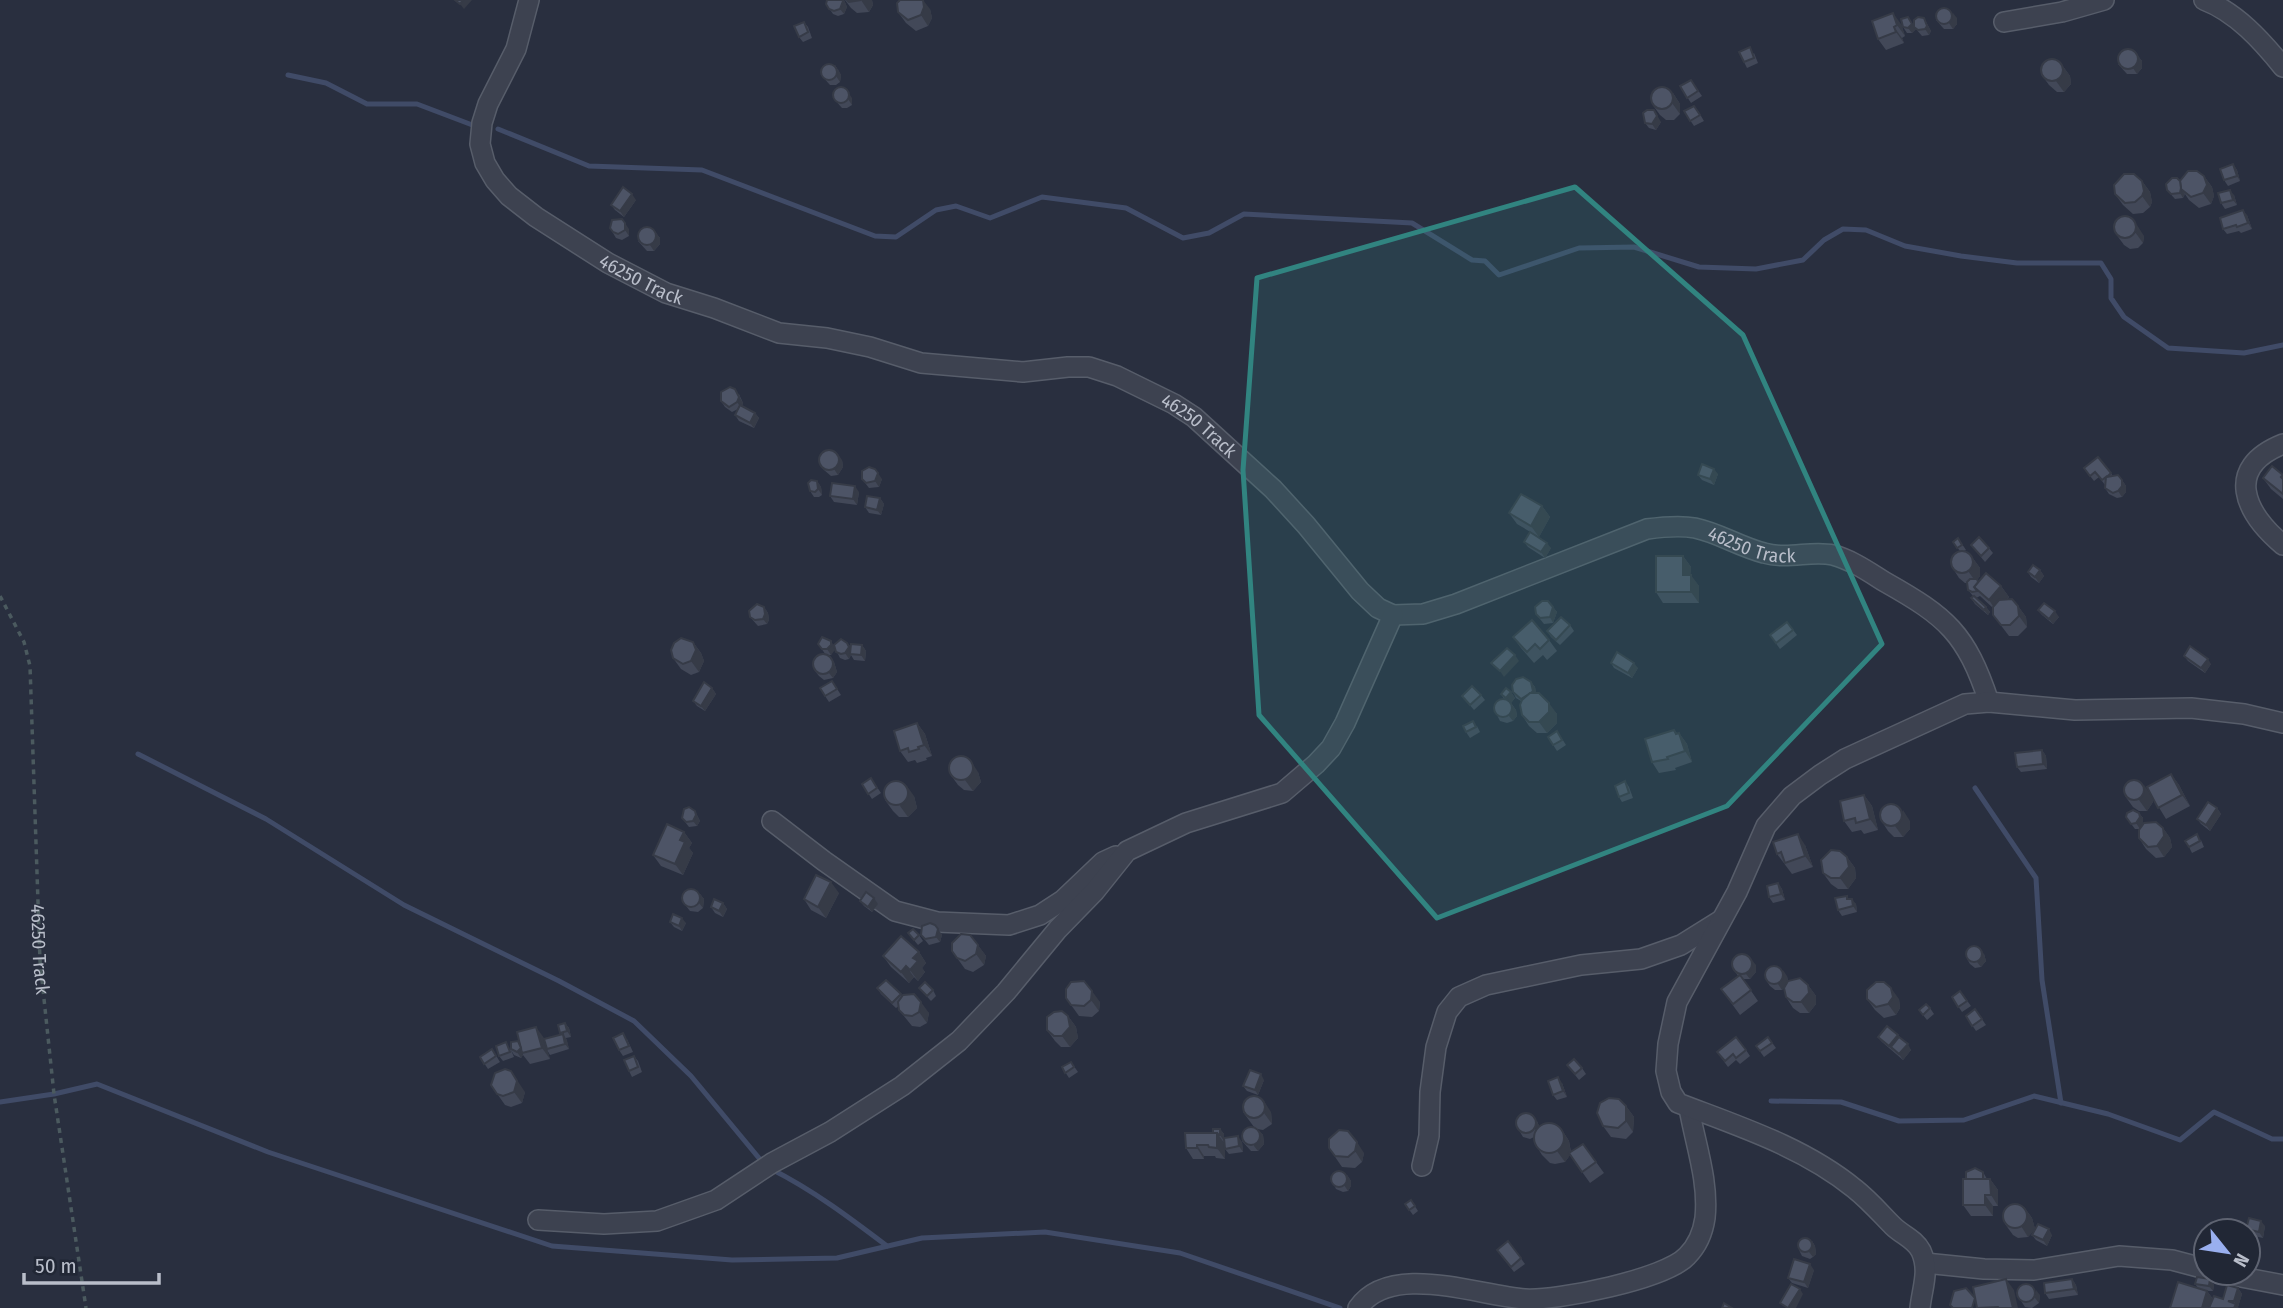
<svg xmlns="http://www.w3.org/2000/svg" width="2283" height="1308" viewBox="0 0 2283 1308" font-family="'Fira Sans Condensed',sans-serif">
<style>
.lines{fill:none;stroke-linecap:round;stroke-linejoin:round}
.stream{stroke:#404b67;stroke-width:5}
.street-casing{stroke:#575d6a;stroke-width:22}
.path{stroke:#4b5a5f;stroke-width:3.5;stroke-dasharray:5 5;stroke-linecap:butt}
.street{stroke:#3d4250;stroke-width:19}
.wall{fill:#424858}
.shaded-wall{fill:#363b47}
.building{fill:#4d5466;stroke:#363b47;stroke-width:2}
.marked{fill:#318480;fill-opacity:0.2;stroke:#318480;stroke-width:5;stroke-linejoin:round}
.labels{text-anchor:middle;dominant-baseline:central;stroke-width:5;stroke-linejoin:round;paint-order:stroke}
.street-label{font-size:19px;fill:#b9beca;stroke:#212735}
</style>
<rect width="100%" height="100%" fill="#292f3f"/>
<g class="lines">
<g class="stream">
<polyline points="288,75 326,83 367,104 417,104 475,126"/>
<polyline points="498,129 589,166 702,170 875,236 896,237 936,210 956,206 990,218 1042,197 1126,208 1183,238 1209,233 1244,214 1412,223 1472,260 1485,261 1499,275 1579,248 1634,247 1699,267 1756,269 1803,260 1824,240 1843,229 1866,230 1905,246 1961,256 2017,263 2101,263 2111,279 2111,298 2124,317 2168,348 2244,353 2283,345"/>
<polyline points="138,754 266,819 404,905 559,981 634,1021 691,1076 763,1163"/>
<polyline points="1975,788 2036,878 2042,980 2061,1103"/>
<polyline points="1771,1101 1841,1102 1899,1121 1964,1120 2034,1096 2108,1114 2180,1140 2214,1112 2272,1139 2283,1139"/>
<polyline points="0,1102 54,1094 97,1084 268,1152 552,1246 732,1260 837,1258 922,1238 1045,1232 1180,1253 1340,1308"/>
<path d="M771,1169c42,21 79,49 116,77"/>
</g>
<g class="street-casing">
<g id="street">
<path id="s2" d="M529,0l-13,49 -28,55 -6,19 -2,21 5,19 10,17 14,16 27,21 72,46 58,30 48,15 65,25 48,5 43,9 51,16 102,9 45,-5h21l28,9 57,28 20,13 79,72 33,36 54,66 18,17 15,7 30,-1 33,-10 191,-75c15,-2 32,-4 48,-1 24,5 45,19 69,25 25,7 47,-3 69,2 19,5 36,17 52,27 62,35 81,51 104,120"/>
<path d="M2204,0c32,12 58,41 79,67"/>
<polyline points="2004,22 2062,12 2104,0"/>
<path d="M2283,444c-60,24 -38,69 0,101"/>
<polyline points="772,821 824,861 895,911 937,922 1009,925 1040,915 1063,900 1103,862 1116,856"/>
<polyline points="1422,1166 1429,1136 1430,1092 1436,1047 1447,1012 1459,997 1486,985 1581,965 1641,959 1681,945 1721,920"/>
<polyline points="538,1220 604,1224 657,1221 716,1200 772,1163 830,1132 902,1086 959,1041 1006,992 1058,929 1095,891 1127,851 1186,823 1282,793 1316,764 1331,748 1345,723 1393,615"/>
<polyline points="1925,1263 1984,1269 2034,1270 2119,1256 2172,1260 2206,1269"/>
<polyline points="2220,1273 2283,1285"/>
<path d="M1358,1308c33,-47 120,-12 167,-9 32,2 141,-20 162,-43 10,-10 16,-24 18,-38 4,-37 -10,-75 -16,-110"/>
<path d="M1920,1308c2,-20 10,-37 1,-57 -6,-12 -19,-16 -28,-25 -12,-12 -24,-26 -38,-37 -51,-42 -117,-63 -177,-86l-7,-11 -5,-21 2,-27 9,-42 60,-110 29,-66 26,-30 28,-21 25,-16 120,-55 24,-2 86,8 116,-2 53,6 39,9"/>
</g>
</g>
<path class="path" id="s1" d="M0,596l24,46 6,24 10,295 14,133 32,214"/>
<use href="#street" class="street"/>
</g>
<g class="wall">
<polygon points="827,0 844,0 847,7 844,14 838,16 833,14 826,4"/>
<polygon points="845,0 872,0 873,5 869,12 857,13 851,8"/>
<polygon points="930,9 932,18 928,26 916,31 906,23 898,12"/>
<polygon points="1924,18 1931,31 1929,35 1922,36 1916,29 1912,33 1907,33 1903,27 1914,27"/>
<polygon points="1957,18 1957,24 1953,29 1944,29 1936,20"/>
<polygon points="1872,21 1901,24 1905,36 1902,38 1904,43 1886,50 1878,39"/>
<polygon points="804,22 808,27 812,38 803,42 799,37"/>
<polygon points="1754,53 1758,63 1747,68 1744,62"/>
<polygon points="2138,56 2142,61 2142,68 2137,74 2127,74 2118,64"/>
<polygon points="835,65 841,75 840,82 836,85 830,85 822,76"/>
<polygon points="2062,65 2070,76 2071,84 2064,92 2057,92 2049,85 2041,74"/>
<polygon points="1691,80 1702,96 1691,103 1680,86"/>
<polygon points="1673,93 1680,104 1680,114 1674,120 1666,120 1660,115 1652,104"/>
<polygon points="852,98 852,105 847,108 842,108 834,99"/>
<polygon points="1684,111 1698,111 1704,121 1694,126"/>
<polygon points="1661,122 1656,130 1649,128 1645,123"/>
<polygon points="2233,164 2237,170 2240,181 2228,186 2224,180"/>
<polygon points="2204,176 2212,187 2214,196 2211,204 2199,208 2189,200 2185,194 2183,198 2175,199 2167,190 2180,181"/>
<polygon points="2142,181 2150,192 2152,202 2150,207 2143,213 2133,214 2123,205 2115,194"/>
<polygon points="2234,195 2237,205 2225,209 2221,203"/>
<polygon points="636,200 624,217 615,210 611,205"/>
<polygon points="2247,215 2252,229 2241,233 2239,231 2227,234 2223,229"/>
<polygon points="2114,224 2144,236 2143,243 2138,248 2130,249 2124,245 2116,234"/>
<polygon points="610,228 629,229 629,236 622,240 616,238"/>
<polygon points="656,233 660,238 660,244 654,251 647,251 638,241"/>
<polygon points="739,394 743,403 742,406 755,413 759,418 754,428 739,421 735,415 738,409 732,412 725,407 721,401"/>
<polygon points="2098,457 2113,476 2122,480 2126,486 2126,492 2122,497 2117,498 2109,494 2105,488 2105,485 2099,477 2094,481 2084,468"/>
<polygon points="842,460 843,467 838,475 831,476 824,470 820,465"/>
<polygon points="1718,474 1714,485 1702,480 1698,475"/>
<polygon points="2283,475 2283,499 2271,489 2263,478"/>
<polygon points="862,479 882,479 879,487 869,488"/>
<polygon points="817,481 821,487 822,495 819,497 814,497 810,491"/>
<polygon points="859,492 857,505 834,502 830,496"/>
<polygon points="880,498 884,504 881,515 869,513 865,507"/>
<polygon points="1542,506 1550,517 1539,537 1517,524 1509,513"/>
<polygon points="1958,538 1966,550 1964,551 1972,557 1980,568 1980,576 1977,580 1978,582 2001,586 2009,597 2007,600 2018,606 2026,617 2027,627 2018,636 2009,636 1993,615 1993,608 1980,596 1976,598 1986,607 1990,612 1988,615 1975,604 1971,598 1973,596 1968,590 1967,583 1965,583 1959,578 1952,567 1960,551 1953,542"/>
<polygon points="1524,542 1551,548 1545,558 1528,547"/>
<polygon points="1971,545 1989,548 1993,553 1985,562"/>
<polygon points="1683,556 1691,567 1690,575 1699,586 1699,603 1663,603 1656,592"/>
<polygon points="2040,570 2044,576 2039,583 2031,577 2028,572"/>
<polygon points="764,607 768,613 769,620 767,624 758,626 750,617"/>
<polygon points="1553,607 1557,612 1553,623 1544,624 1536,614"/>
<polygon points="2038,610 2059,617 2053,624 2042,615"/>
<polygon points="1787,622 1797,635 1780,649 1770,635"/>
<polygon points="1570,625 1574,631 1560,645 1551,637 1547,631"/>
<polygon points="1513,637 1549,640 1557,651 1547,660 1543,655 1534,663 1521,648"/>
<polygon points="693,642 701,653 704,661 699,672 691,675 681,669 673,658"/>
<polygon points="847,643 851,647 862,645 866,651 865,661 854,660 851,655 849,659 845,660 840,658 835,648 831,655 826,655 830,656 834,662 837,672 833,678 824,680 819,676 815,671 826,655 818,644 834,645"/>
<polygon points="2184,656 2211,664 2205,673 2188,661"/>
<polygon points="1611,663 1638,668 1632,678 1614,668"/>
<polygon points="832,681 841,695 829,702 825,696"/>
<polygon points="1531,682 1535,687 1536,693 1557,714 1557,723 1547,733 1537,733 1529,726 1522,715 1521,701 1516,698 1513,692"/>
<polygon points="712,688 716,694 705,711 697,706 693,701"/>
<polygon points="1511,692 1515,698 1511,703 1516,710 1517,716 1513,721 1507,723 1500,721 1497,715 1504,699 1501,694"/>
<polygon points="1481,695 1485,700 1474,710 1462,696"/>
<polygon points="917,723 925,734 932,756 926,758 927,760 917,763 915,760 908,762 900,751"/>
<polygon points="1477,726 1480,732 1470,738 1466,732"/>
<polygon points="1674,730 1677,733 1679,733 1687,744 1692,762 1675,768 1676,770 1659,773 1652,762"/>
<polygon points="1557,731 1566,745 1557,751 1548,737"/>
<polygon points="2042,750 2046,756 2047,769 2021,772 2017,767"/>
<polygon points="978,772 981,782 973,791 964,790 958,785 950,774"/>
<polygon points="2171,774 2179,785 2190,806 2166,819 2152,796 2153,802 2147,811 2139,811 2133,807 2125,796 2152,796"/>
<polygon points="871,778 881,793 872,799 862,784"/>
<polygon points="1625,781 1629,787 1633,798 1622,802 1619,797"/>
<polygon points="1864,795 1872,806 1878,830 1864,834 1861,830 1852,832 1844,821"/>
<polygon points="914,796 917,808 908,817 899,817 893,811 885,800"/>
<polygon points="2217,808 2221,814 2210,831 2201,824 2197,819"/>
<polygon points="695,811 700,821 697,826 689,827 682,818"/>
<polygon points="2139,813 2143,818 2143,823 2140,829 2135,829 2126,817"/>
<polygon points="1881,820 1910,821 1910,829 1903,837 1894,837 1888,831"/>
<polygon points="2163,828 2170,838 2172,847 2164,857 2156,858 2146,849 2139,838"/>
<polygon points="684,832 692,843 689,848 693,853 683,875 661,866 653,855"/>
<polygon points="2201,840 2204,847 2192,853 2189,847"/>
<polygon points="1805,845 1813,867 1792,874 1777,854"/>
<polygon points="1847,857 1855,868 1856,878 1848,889 1838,889 1831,884 1823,873"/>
<polygon points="1778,883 1782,889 1785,900 1773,903 1769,897"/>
<polygon points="839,893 826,918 811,910 804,899"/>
<polygon points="700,894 704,899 703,908 698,912 690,911 682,901"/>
<polygon points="874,898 878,904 872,912 864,906 860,901"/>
<polygon points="1849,899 1856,904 1857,912 1842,916 1838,910"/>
<polygon points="723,903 727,909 723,917 715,913 711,907"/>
<polygon points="670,922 686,923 682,931 674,927"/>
<polygon points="935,925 942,935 940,942 929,945 921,935"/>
<polygon points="908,933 919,935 923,941 918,945"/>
<polygon points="970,935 986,956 984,965 973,972 965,969 952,951"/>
<polygon points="919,952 926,963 922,968 925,972 918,981 914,977 909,983 891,967 883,956"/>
<polygon points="1984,954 1986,961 1981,967 1975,968 1970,964 1967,959"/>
<polygon points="1756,965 1756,972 1750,979 1743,979 1758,1001 1740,1015 1721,989 1738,976 1734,970"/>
<polygon points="1787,976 1788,982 1782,990 1775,990 1770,986 1766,980"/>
<polygon points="1808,985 1816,996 1816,1004 1809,1013 1800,1013 1793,1008 1786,997"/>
<polygon points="877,988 901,994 902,997 929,1013 927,1023 920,1027 912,1026 899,1010 899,1006 896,1008 881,994"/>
<polygon points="919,988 933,990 936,996 931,1001"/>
<polygon points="1066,989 1100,1002 1099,1011 1092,1017 1079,1016 1066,998"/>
<polygon points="1960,991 1971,1006 1962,1012 1952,997"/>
<polygon points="1867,999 1899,999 1900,1008 1896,1015 1884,1018 1875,1010"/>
<polygon points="1930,1008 1934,1014 1927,1020 1919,1010"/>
<polygon points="1975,1009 1986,1025 1976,1031 1966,1016"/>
<polygon points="1068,1016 1076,1027 1078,1038 1070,1047 1061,1047 1055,1041 1047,1030"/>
<polygon points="565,1023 569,1028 571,1037 566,1038 569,1049 550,1055 547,1050 550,1059 530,1064 523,1055 521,1058 514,1055 511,1050 514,1057 503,1061 499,1056 511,1049 544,1038 544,1039 561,1035 560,1033"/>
<polygon points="1898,1035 1911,1050 1903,1060 1882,1042 1878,1037"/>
<polygon points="1768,1037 1776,1048 1764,1057 1756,1046"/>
<polygon points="627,1039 633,1052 623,1056 619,1050"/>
<polygon points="492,1049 500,1062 488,1069 480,1057"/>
<polygon points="1746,1050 1750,1056 1740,1064 1736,1060 1728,1067 1717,1052"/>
<polygon points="634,1056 638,1061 642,1072 632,1077 629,1071"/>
<polygon points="1071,1062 1078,1072 1069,1078 1062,1067"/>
<polygon points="1567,1065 1582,1068 1586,1074 1579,1080"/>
<polygon points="1264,1080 1258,1095 1247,1091 1243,1086"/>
<polygon points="1562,1083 1567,1097 1557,1100 1553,1095"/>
<polygon points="491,1085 525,1092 522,1103 511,1107 505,1105"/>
<polygon points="1626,1106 1634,1117 1633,1132 1626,1139 1611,1137 1603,1126"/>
<polygon points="1243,1112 1271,1112 1272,1124 1263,1130 1257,1129 1263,1135 1264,1144 1258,1151 1251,1151 1242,1141 1254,1127"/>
<polygon points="1537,1121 1539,1126 1562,1130 1569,1141 1571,1152 1583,1144 1604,1173 1590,1183 1570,1155 1565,1162 1555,1164 1550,1163 1542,1155 1535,1144 1534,1137 1530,1139 1523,1137 1520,1132"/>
<polygon points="1220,1129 1224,1134 1224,1138 1242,1142 1243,1152 1229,1154 1225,1149 1225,1145 1225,1159 1216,1158 1215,1156 1204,1156 1204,1159 1193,1159 1186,1148"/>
<polygon points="1329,1148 1364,1153 1362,1162 1355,1168 1342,1167"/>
<polygon points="1983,1172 1987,1179 1990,1179 1998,1190 1998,1206 1993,1206 1993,1216 1971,1216 1963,1205 1966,1179"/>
<polygon points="1347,1175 1351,1181 1351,1186 1348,1191 1343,1192 1336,1189 1333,1183"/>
<polygon points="1411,1200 1418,1211 1413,1215 1405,1204"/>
<polygon points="2024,1207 2032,1218 2035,1229 2028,1237 2018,1238 2013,1235 2005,1224"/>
<polygon points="2265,1226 2263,1238 2250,1235 2246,1229"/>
<polygon points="2032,1235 2052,1235 2047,1246 2036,1240"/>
<polygon points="1508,1241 1525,1264 1514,1272 1497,1250"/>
<polygon points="1812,1241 1815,1246 1816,1254 1813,1257 1810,1259 1802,1256 1799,1250"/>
<polygon points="1814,1270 1808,1288 1792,1283 1788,1278"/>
<polygon points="2072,1279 2076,1285 2078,1295 2049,1299 2045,1293"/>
<polygon points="2210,1279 2214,1285 2213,1291 2207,1291 2213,1299 2223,1299 2238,1288 2242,1294 2238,1307 2170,1308 2198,1288 2195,1284"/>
<polygon points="2017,1295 2040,1295 2039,1303 2032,1308 2025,1307"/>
</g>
<g class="shaded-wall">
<polygon points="463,0 472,0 464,9 460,4"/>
<polygon points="843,0 844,0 847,7 844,14 840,9"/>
<polygon points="861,0 872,0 873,5 869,12"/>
<polygon points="923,0 930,9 932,18 928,26 921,15"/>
<polygon points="1893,13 1901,24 1905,36 1897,25"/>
<polygon points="1953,13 1957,18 1957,24 1953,29 1949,23"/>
<polygon points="1908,17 1916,29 1912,33 1908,28"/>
<polygon points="1924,18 1931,31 1929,35 1925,29"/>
<polygon points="1894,27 1902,38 1904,43 1896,32"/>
<polygon points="2138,56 2142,61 2142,68 2137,74 2133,68"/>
<polygon points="2062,65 2070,76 2071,84 2064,92 2056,81"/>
<polygon points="838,69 841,75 840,82 836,76"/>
<polygon points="848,92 852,98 852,105 848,99"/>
<polygon points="1673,93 1680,104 1680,114 1672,103"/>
<polygon points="1654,110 1661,122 1656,130 1652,124"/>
<polygon points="2233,164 2237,170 2240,181 2237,176"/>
<polygon points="2204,176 2212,187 2214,196 2211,204 2203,193"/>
<polygon points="2142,181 2150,192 2152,202 2150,207 2142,196"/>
<polygon points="2181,189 2185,194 2183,198 2180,193"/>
<polygon points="2230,190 2234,195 2237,205 2233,200"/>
<polygon points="632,194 636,200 624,217 620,211"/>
<polygon points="2243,210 2247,215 2252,229 2248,223"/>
<polygon points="625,223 629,229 629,236 625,230"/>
<polygon points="2137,225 2144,236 2143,243 2135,232"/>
<polygon points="656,233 660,238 660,244 654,251 650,245"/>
<polygon points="735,389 743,403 741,408 737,402"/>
<polygon points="755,413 759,418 754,428 750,423"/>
<polygon points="838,454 842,460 843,467 838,475 834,469"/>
<polygon points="1714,469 1718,474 1714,485 1710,479"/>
<polygon points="878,473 882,479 879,487 875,481"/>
<polygon points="2122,480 2126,486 2126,492 2122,497 2118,491"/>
<polygon points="817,481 821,487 822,495 818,489"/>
<polygon points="855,486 859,492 857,505 853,499"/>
<polygon points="880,498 884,504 881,515 877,510"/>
<polygon points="1542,506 1550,517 1539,537 1531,526"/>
<polygon points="1547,543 1551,548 1545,558 1541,552"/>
<polygon points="1683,556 1691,567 1690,586 1683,575"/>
<polygon points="1972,557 1980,568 1980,576 1976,582 1968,571"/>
<polygon points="2040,570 2044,576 2039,583 2035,577"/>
<polygon points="1691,575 1699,586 1699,603 1691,592"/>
<polygon points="2001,586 2009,597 1996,611 1989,600"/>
<polygon points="2018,606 2026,617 2027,627 2019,616"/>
<polygon points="764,607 768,613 769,620 767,624 763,619"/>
<polygon points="1553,607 1557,612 1553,623 1550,617"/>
<polygon points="1986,607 1990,612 1988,615 1984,610"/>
<polygon points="2055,611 2059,617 2053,624 2049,619"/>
<polygon points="831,641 834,646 835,650 831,655 827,649"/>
<polygon points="693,642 701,653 704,661 699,672 691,661"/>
<polygon points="847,643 851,648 852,653 849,659 845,653"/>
<polygon points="862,645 866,651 865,661 861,655"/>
<polygon points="1515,655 1519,661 1504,677 1500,671"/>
<polygon points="830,656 834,662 837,672 833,678 829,673"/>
<polygon points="2208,659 2211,664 2205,673 2201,668"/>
<polygon points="1634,663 1638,668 1632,678 1628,673"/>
<polygon points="1531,682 1535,687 1537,696 1529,697"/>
<polygon points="712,688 716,694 705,711 701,706"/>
<polygon points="1511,692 1515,698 1510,704 1506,698"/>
<polygon points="1549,703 1557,714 1557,723 1547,733 1539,722"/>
<polygon points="1512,705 1516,710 1517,716 1513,721 1509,716"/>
<polygon points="917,723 925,734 932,756 924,745"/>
<polygon points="1674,730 1681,739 1679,733 1687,744 1692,762 1685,751"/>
<polygon points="2042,750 2046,756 2047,769 2043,764"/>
<polygon points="971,761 978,772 981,782 973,791 965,780"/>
<polygon points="2171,774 2179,785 2190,806 2182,795"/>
<polygon points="2144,785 2152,796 2153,802 2147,811 2139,800"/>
<polygon points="907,786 914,796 917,808 908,817 900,806"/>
<polygon points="1864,795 1872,806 1878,830 1870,819"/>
<polygon points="2217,808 2221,814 2210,831 2206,825"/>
<polygon points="1903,810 1910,821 1910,829 1903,837 1895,826"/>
<polygon points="695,811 700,821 697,826 693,821"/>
<polygon points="2139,813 2143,818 2143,823 2140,829 2136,823"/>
<polygon points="2163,828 2170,838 2172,847 2164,857 2157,846"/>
<polygon points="684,832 692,843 689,848 693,853 683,875 675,864 680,840"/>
<polygon points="1798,834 1805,845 1813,867 1805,856"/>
<polygon points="1847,857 1855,868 1856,878 1848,889 1840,878"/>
<polygon points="831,882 839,893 826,918 818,907"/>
<polygon points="1778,883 1782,889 1785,900 1781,894"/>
<polygon points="700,894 704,899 703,908 699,903"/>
<polygon points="874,898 878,904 872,912 868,907"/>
<polygon points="1852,899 1856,904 1857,912 1853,906"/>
<polygon points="723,903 727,909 723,917 719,911"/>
<polygon points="682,918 686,923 682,931 679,926"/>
<polygon points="938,929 942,935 940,942 936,937"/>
<polygon points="978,945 986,956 984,965 976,954"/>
<polygon points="1980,948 1984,954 1986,961 1981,967 1977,962"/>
<polygon points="919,952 926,963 922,968 925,972 918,981 910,970 913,958"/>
<polygon points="1752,960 1756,965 1756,972 1750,979 1746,974"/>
<polygon points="906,966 914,977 909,983 901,972"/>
<polygon points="1783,970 1787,976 1788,982 1782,990 1778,984"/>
<polygon points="1808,985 1816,996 1816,1004 1809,1013 1801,1002"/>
<polygon points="1891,988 1899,999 1900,1008 1896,1015 1888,1004"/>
<polygon points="1092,991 1100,1002 1099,1011 1091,1000"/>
<polygon points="921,1002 929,1013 927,1023 919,1012"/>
<polygon points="1068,1016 1076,1027 1078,1038 1070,1047 1062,1036"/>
<polygon points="565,1023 569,1028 571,1037 567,1031"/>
<polygon points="536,1027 544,1038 550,1059 542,1048"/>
<polygon points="563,1034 567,1040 569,1049 565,1044"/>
<polygon points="1898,1035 1901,1040 1891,1047 1893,1051 1889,1046"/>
<polygon points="1908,1044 1911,1050 1903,1060 1899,1054"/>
<polygon points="522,1047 523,1055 521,1058 517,1052"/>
<polygon points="511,1071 525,1092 522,1103 514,1092"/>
<polygon points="1261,1074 1264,1080 1258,1095 1255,1090"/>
<polygon points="1558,1077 1562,1083 1567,1097 1563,1091"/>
<polygon points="1264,1101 1271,1112 1272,1124 1264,1113"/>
<polygon points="1626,1106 1634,1117 1633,1132 1626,1121"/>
<polygon points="1533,1115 1540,1127 1539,1134 1535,1129"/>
<polygon points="1220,1129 1224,1134 1224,1141 1220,1135"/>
<polygon points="1259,1130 1263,1135 1264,1144 1258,1151 1254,1146"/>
<polygon points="1562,1130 1569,1141 1571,1154 1565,1162 1557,1151"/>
<polygon points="1217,1133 1225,1144 1225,1159 1217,1148"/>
<polygon points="1238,1136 1242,1142 1243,1152 1239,1146"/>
<polygon points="1357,1142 1364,1153 1362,1162 1355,1151"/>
<polygon points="1197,1145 1204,1156 1204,1159 1197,1148"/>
<polygon points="1347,1175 1351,1181 1351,1186 1348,1191 1344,1185"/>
<polygon points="1990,1179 1998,1190 1998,1206 1991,1195"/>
<polygon points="1985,1195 1993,1206 1993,1216 1985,1205"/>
<polygon points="2024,1207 2032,1218 2035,1229 2028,1237 2021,1226"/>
<polygon points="2261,1221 2265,1226 2263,1238 2259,1232"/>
<polygon points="2049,1229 2052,1235 2047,1246 2043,1240"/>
<polygon points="1812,1241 1815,1246 1816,1254 1813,1257 1809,1252"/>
<polygon points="1810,1264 1814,1270 1808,1288 1804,1282"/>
<polygon points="2006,1279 2014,1290 2018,1308 2013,1308"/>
<polygon points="2072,1279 2076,1285 2078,1295 2074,1289"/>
<polygon points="2210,1279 2214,1285 2213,1291 2209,1286"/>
<polygon points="2238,1288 2242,1294 2238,1307 2239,1308 2234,1308 2236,1304 2234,1301"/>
<polygon points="1800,1289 1803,1294 1796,1308 1789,1308"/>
<polygon points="2036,1290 2040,1295 2039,1303 2035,1298"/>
<polygon points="2207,1291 2215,1302 2213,1308 2202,1308"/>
</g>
<g class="building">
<polygon points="455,0 463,0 460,4"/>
<polygon points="827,0 843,0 843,1 840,9 834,11 829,9 826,4"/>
<polygon points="847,0 861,0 849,2"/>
<polygon points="900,0 923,0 924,7 921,15 908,20 898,12 897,3"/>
<circle cx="1944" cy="16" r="8"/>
<polygon points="1893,13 1897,25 1894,27 1896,32 1878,39 1872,21"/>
<polygon points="1908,17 1912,24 1908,28 1903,27 1901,19"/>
<polygon points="1918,17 1924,18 1927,26 1925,29 1918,30 1914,27 1914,20"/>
<polygon points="804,22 808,32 799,37 794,26"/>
<polygon points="1750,47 1754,58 1744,62 1739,52"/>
<circle cx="2128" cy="59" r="10"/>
<circle cx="2052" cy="70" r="11"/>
<circle cx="829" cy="72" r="8"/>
<polygon points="1691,80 1698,91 1687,98 1680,86"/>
<circle cx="1662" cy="98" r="11"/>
<circle cx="841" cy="95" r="8"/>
<polygon points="1694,106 1700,115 1690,121 1684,111"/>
<polygon points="1647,110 1654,110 1657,116 1652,124 1645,123 1643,113"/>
<polygon points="2233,164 2237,176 2224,180 2220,169"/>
<polygon points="2188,171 2197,171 2204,176 2207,185 2203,193 2191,197 2181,189 2180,181"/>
<polygon points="2124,174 2134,174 2142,181 2144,191 2142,196 2135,202 2125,203 2115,194 2114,185"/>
<polygon points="2172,178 2177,178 2180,181 2181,188 2180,193 2171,194 2167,190 2166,184"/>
<polygon points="623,187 632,194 620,211 611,205"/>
<polygon points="2230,190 2233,200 2221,203 2218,193"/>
<polygon points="2243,210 2248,223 2237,227 2236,225 2223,229 2220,218"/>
<circle cx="2125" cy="227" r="11"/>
<polygon points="622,219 625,223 625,230 618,234 613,232 610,228 612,220"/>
<circle cx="647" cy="236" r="9"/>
<polygon points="730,387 735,389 739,397 737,402 729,407 721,401 721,392"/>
<polygon points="740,405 755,413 750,423 735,415"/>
<circle cx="829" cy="460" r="10"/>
<polygon points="2098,457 2111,473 2107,477 2118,475 2122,480 2122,486 2118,491 2113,493 2105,488 2106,477 2102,480 2095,472 2090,476 2084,468"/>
<polygon points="1702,464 1714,469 1710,479 1698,475"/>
<polygon points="2272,466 2283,475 2281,477 2283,479 2283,494 2263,478"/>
<polygon points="869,467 875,469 878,473 875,481 866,483 862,479 862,471"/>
<polygon points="811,480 817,481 818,489 815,492 810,491 808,483"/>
<polygon points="832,483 855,486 853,499 830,496"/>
<polygon points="1521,494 1542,506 1531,526 1509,513"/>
<polygon points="867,496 880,498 877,510 865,507"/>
<polygon points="1530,532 1547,543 1541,552 1524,542"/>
<polygon points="1979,537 1989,548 1981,556 1971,545"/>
<polygon points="1958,538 1962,545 1957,548 1953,542"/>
<circle cx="1962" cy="562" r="11"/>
<polygon points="1656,556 1683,556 1683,575 1691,575 1691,592 1656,592"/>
<polygon points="2033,565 2040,570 2035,577 2028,572"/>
<polygon points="1986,573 2001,586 1989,600 1974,587"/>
<polygon points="1970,579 1977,579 1978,582 1974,587 1977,591 1972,592 1968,590 1967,582"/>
<polygon points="1974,596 1986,607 1984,610 1971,598"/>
<polygon points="2012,599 2018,606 2019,616 2010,625 2001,625 1993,615 1993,607 1999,600"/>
<polygon points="1542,601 1548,601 1553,607 1550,617 1540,618 1536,614 1535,607"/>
<polygon points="2044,603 2055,611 2049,619 2038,610"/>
<polygon points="757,604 764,607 765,614 763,619 755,620 750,617 749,611"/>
<polygon points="1561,617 1570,625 1556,640 1547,631"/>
<polygon points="1532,620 1549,640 1540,649 1535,644 1527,652 1513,637"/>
<polygon points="1787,622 1793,630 1776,643 1770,635"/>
<polygon points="822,637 831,641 831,645 827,649 822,649 818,644"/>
<polygon points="681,638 693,642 696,650 691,661 683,664 673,658 671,650 674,643"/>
<polygon points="841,639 847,643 849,647 845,653 841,654 836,652 834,645"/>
<polygon points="851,644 862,645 861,655 850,654"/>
<polygon points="2190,646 2208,659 2201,668 2184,656"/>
<polygon points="1507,648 1515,655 1500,671 1491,663"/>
<polygon points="1617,652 1634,663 1628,673 1611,663"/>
<circle cx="823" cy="664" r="10"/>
<polygon points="1523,677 1531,682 1533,691 1531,693 1521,699 1513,692 1512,685 1516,679"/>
<polygon points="832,681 837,689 825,696 820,688"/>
<polygon points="704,682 712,688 701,706 693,701"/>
<polygon points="1472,686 1481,695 1470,705 1462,696"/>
<polygon points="1506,688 1511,692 1506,698 1501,694"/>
<polygon points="1530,693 1539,693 1549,703 1549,712 1539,722 1529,722 1522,715 1520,705 1522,700"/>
<circle cx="1503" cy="708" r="9"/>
<polygon points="1473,721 1476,727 1466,732 1463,726"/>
<polygon points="917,723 924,745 918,747 919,749 909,752 908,748 900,751 894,731"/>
<polygon points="1674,730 1676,734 1679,733 1685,751 1667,757 1668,759 1652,762 1645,739"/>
<polygon points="1557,731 1562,740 1553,745 1548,737"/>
<polygon points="2042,750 2043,764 2017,767 2015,753"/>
<circle cx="961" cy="768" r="12"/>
<polygon points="2171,774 2182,795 2158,808 2147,787"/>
<polygon points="871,778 877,788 868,794 862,784"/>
<circle cx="2134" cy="790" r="10"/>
<circle cx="896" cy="793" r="12"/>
<polygon points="1625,781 1629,793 1619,797 1615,786"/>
<polygon points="1864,795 1870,819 1856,823 1855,818 1844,821 1840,801"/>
<polygon points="2208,802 2217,808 2206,825 2197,819"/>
<circle cx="1891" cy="815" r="11"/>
<polygon points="689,807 695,811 696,815 693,821 686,822 682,818 684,809"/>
<polygon points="2133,810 2139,813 2140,817 2136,823 2131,824 2126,817 2127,813"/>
<polygon points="2156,822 2163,828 2164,836 2157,846 2148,847 2139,838 2139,830 2144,823"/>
<polygon points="667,824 684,832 680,840 685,842 675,864 653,855"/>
<polygon points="1798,834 1805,856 1785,863 1781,852 1777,854 1773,842"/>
<polygon points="2197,834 2200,841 2189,847 2185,841"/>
<polygon points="1831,850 1840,851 1847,857 1849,867 1840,878 1831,878 1823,873 1821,860"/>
<polygon points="816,875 831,882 818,907 804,899"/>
<polygon points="1778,883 1781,894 1769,897 1767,886"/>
<circle cx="691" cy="898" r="9"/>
<polygon points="866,892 874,898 868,907 860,901"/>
<polygon points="1847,896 1847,899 1852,899 1853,906 1838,910 1835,898"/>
<polygon points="714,899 723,903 719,911 711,907"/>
<polygon points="673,914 682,918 679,926 670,922"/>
<polygon points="930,923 935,925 938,929 936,937 925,939 921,935 922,926"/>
<polygon points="913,929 919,935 914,940 908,933"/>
<polygon points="961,934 970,935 978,945 976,954 965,961 957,958 952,951 952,943"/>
<polygon points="901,936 919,952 913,958 918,961 910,970 906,966 901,972 883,956"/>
<circle cx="1974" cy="954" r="8"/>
<circle cx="1742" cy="964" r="10"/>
<circle cx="1774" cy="975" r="9"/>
<polygon points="1740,975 1751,990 1733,1004 1721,989"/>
<polygon points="1800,978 1808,985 1809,993 1801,1002 1793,1002 1786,997 1784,988 1788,981"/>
<polygon points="886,980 901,994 892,1003 877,988"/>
<polygon points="1084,981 1092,991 1091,1000 1084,1006 1071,1005 1066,998 1066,989 1071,982"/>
<polygon points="925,982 933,990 927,996 919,988"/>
<polygon points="1876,982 1884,982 1891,988 1893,997 1888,1004 1876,1007 1867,999 1867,990"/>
<polygon points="1960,991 1967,1001 1958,1007 1952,997"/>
<polygon points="914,994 921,1002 919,1012 912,1016 904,1015 899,1010 898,1002 903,995"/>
<polygon points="1926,1004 1930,1008 1923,1015 1919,1010"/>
<polygon points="1975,1009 1982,1019 1972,1026 1966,1016"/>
<polygon points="1062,1011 1068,1016 1070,1027 1062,1036 1054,1036 1047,1030 1047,1017 1054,1012"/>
<polygon points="565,1023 567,1031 560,1033 558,1025"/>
<polygon points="1887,1026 1898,1035 1889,1046 1878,1037"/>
<polygon points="536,1027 542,1048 522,1053 517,1032"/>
<polygon points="623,1033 629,1046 619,1050 613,1038"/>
<polygon points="563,1034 565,1044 547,1049 544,1039"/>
<polygon points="1736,1037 1746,1050 1736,1058 1733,1054 1725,1061 1717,1052"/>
<polygon points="1768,1037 1772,1043 1760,1051 1756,1046"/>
<polygon points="1899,1037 1908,1044 1899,1054 1891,1047"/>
<polygon points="518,1041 521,1048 517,1052 511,1049 511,1042"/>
<polygon points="506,1042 510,1052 499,1056 496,1046"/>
<polygon points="492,1049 496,1056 484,1064 480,1057"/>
<polygon points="634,1056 638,1067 629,1071 624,1060"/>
<polygon points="1574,1059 1582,1068 1575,1074 1567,1065"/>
<polygon points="1071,1062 1074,1067 1065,1073 1062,1067"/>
<polygon points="505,1069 511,1071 517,1081 514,1092 503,1096 497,1094 491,1085 495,1073"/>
<polygon points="1250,1070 1261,1074 1255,1090 1243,1086"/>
<polygon points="1558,1077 1563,1091 1553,1095 1548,1081"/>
<circle cx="1254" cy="1107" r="11"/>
<polygon points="1609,1098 1619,1099 1626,1106 1626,1121 1618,1128 1603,1126 1597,1113 1600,1103"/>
<circle cx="1526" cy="1123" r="10"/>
<circle cx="1549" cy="1138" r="15"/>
<circle cx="1251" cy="1136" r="9"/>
<polygon points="1213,1129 1220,1129 1220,1135 1219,1135 1217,1133 1213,1133"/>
<polygon points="1339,1130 1348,1131 1357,1142 1355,1151 1348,1157 1335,1156 1329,1148 1329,1139"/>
<polygon points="1185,1133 1217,1133 1217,1148 1209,1147 1208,1145 1197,1145 1197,1148 1186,1148"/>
<polygon points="1238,1136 1239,1146 1225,1149 1224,1138"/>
<polygon points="1583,1144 1596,1162 1582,1172 1569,1153"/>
<polygon points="1975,1168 1983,1172 1983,1179 1966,1179 1966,1172"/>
<circle cx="1339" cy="1179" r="8"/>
<polygon points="1963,1179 1990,1179 1991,1195 1985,1195 1985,1205 1963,1205"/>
<polygon points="1411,1200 1415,1206 1409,1210 1405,1204"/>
<circle cx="2015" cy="1216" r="12"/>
<polygon points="2249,1218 2261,1221 2259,1232 2246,1229"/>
<polygon points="2038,1224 2049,1229 2043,1240 2032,1235"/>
<circle cx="1805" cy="1245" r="7"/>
<polygon points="1508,1241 1521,1258 1511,1267 1497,1250"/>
<polygon points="1794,1259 1810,1264 1804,1282 1788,1278"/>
<polygon points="2197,1277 2210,1279 2209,1286 2195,1284"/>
<polygon points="2006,1279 2013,1308 1999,1308 1998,1307 1977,1308 1973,1287"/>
<polygon points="2072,1279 2074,1289 2045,1293 2044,1283"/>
<polygon points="2178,1282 2207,1291 2202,1308 2170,1308"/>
<circle cx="2026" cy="1293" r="9"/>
<polygon points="1791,1284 1800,1289 1788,1308 1780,1303"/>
<polygon points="2227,1285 2238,1288 2234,1301 2228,1301 2236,1304 2234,1308 2209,1308 2214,1296 2223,1299"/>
<polygon points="1966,1288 1975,1298 1972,1308 1953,1308 1950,1305 1954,1291"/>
<polygon points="1724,1303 1732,1308 1722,1308"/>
</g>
<path class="marked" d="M1575,187l168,148 139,309 -155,162 -290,112 -178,-203 -16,-245 14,-192z"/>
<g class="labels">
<g class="street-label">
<text stroke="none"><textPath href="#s2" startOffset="371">46250 Track</textPath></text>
<text stroke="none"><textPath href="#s2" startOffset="959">46250 Track</textPath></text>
<text stroke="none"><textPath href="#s2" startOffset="1610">46250 Track</textPath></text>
<text stroke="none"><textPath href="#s1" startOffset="360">46250 Track</textPath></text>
</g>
</g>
<g transform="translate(2227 1252) rotate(120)"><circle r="33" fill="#212735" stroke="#5e6371" stroke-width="2"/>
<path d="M0-5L12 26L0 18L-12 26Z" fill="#99afef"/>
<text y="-10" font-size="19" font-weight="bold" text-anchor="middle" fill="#b9beca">N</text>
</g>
<path d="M24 1273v10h135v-10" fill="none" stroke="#b9beca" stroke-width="3.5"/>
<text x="35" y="1273" font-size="21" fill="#b9beca" stroke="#212735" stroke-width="5" paint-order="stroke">50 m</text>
</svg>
